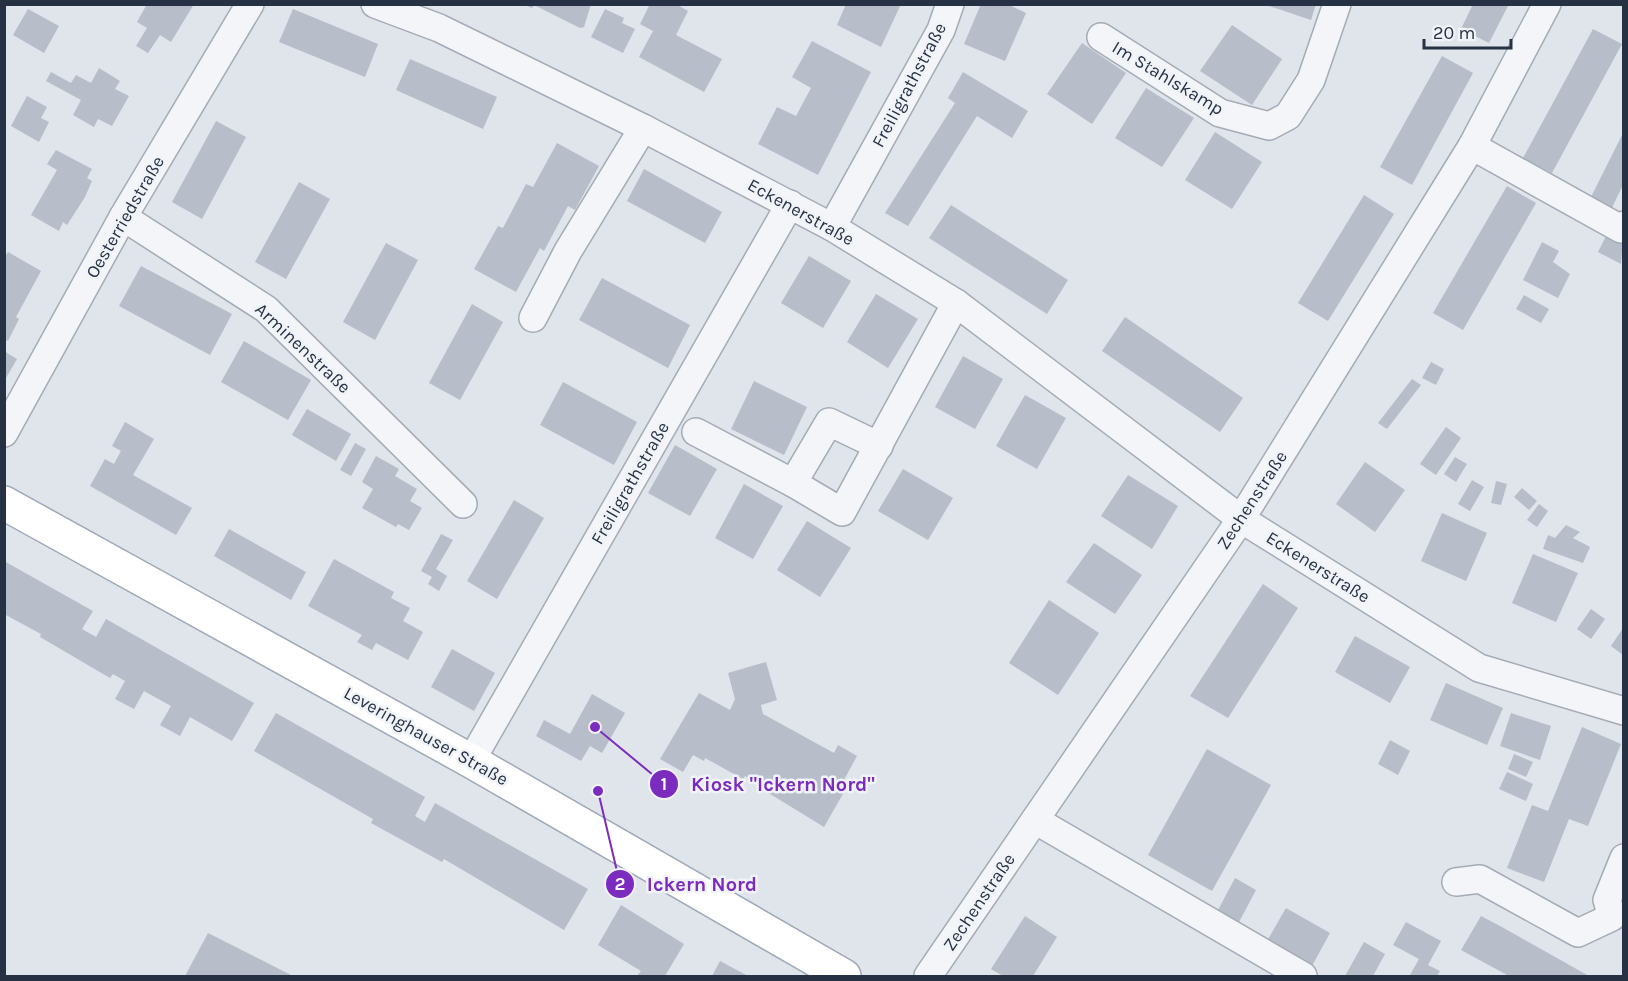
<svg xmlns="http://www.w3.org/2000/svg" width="1628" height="981" viewBox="0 0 1628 981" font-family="Karla,sans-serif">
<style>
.building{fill:#b7bdc9}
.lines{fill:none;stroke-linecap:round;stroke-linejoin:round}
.minor-casing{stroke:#a5abb6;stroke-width:30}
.major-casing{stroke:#9ea8b8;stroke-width:36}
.minor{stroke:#f3f5f8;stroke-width:27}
.major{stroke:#fff;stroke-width:33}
.labels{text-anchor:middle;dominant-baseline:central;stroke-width:5;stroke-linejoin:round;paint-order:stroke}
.street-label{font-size:18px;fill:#273144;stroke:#f0f3f8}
.leader{fill:none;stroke:#7b2cbf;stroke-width:2}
.callout-dot{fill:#7b2cbf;stroke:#f0f3f8;stroke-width:2}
.mark-label{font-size:18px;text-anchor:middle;font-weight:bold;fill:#fff}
.callout-label{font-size:20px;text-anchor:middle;font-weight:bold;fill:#7b2cbf;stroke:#f0f3f8;stroke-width:5;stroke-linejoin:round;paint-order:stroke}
</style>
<rect width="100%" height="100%" fill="#e0e4eb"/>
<g class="building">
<polygon points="147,4 194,4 171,42 160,35 148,53 136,46 147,28 137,22"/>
<polygon points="523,4 591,4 584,27 580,28 534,5 532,8"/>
<polygon points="650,4 676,4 688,11 676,35 722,59 704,92 639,57 653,31 640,24"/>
<polygon points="846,4 901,4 881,47 837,25"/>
<polygon points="981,4 1007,4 1026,13 1005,61 964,44"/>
<polygon points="1263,4 1316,4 1311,20"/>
<polygon points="1473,4 1509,4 1489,43 1461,29"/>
<polygon points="28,9 59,26 44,53 13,35"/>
<polygon points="293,9 378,44 365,77 279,42"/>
<polygon points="605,9 624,18 622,23 635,29 623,53 591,37"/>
<polygon points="1232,25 1282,59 1252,105 1200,71"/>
<polygon points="1593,29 1622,44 1552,173 1523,158"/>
<polygon points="812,41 871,72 818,175 758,144 777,107 796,116 811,88 792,77"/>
<polygon points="1082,43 1126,73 1092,124 1047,94"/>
<polygon points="1442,56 1473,73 1412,185 1380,167"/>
<polygon points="410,59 497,97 483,129 396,90"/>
<polygon points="99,68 120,81 115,89 129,96 112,126 98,119 94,127 73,115 81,100 46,81 51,72 71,83 76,75 91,83"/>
<polygon points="963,72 1028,111 1012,138 977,116 908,226 885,213 955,103 948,98"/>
<polygon points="1146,88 1194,118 1162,167 1115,138"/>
<polygon points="27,96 47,107 41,118 49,122 39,142 11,126"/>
<polygon points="216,121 246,137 202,219 172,202"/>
<polygon points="1215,132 1262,162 1232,209 1185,180"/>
<polygon points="1623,133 1623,185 1607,218 1586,207"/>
<polygon points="557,143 599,166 575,210 568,206 544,251 540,248 516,292 474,269 498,226 503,228 526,184 533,187"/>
<polygon points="56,150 92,169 87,178 92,181 85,197 67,225 63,222 59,231 31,215 57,170 47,164"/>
<polygon points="644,169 722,212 705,243 627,201"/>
<polygon points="299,182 330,199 286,279 255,262"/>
<polygon points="1507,186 1536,203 1463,330 1433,313"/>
<polygon points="1364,195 1394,214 1328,321 1298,303"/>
<polygon points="951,205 1068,280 1047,314 929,238"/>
<polygon points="1608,232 1623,240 1621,264 1598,252"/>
<polygon points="1542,242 1559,251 1553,262 1570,274 1558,298 1523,280"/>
<polygon points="386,243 418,260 375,340 343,322"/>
<polygon points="8,252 41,271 16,317 19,319 8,341 4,339 4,258"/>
<polygon points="809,256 851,281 823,328 781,303"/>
<polygon points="141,266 232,314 210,355 119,306"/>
<polygon points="602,278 690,325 668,368 579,320"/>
<polygon points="876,294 918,319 888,368 847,342"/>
<polygon points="1524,295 1549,309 1541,323 1516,309"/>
<polygon points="472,304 503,322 460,400 429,383"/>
<polygon points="1125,317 1243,398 1220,432 1102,351"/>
<polygon points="244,341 311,380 288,420 221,382"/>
<polygon points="4,351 17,359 6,378 4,376"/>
<polygon points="963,356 1003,379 975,429 935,407"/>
<polygon points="1431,362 1444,369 1436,385 1422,378"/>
<polygon points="1412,379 1421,385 1387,429 1378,423"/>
<polygon points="754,381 807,407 784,455 731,429"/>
<polygon points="563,382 637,422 614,465 540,425"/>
<polygon points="1025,395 1066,418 1037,469 996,446"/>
<polygon points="307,409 351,434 336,461 292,435"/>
<polygon points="125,422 154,439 133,475 192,508 176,535 90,486 105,459 114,464 121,451 112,446"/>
<polygon points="1446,427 1461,438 1436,475 1420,464"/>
<polygon points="355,443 366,449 351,476 340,470"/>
<polygon points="675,445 717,469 690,516 648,493"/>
<polygon points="376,456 399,469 395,476 417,489 410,501 422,508 409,530 398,524 396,527 362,508 373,489 362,482"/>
<polygon points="1455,457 1467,464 1456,482 1444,474"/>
<polygon points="1365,462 1405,490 1375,532 1336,504"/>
<polygon points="903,469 953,498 928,540 878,511"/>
<polygon points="1128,475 1178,506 1152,549 1101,516"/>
<polygon points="1472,480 1484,487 1470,511 1458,504"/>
<polygon points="1496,481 1507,484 1501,505 1491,503"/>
<polygon points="744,484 783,506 753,559 715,538"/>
<polygon points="1522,488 1537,501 1529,510 1514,497"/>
<polygon points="514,500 544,518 497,599 467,581"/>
<polygon points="1539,504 1548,511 1537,527 1527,520"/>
<polygon points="1442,513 1487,533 1466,581 1421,561"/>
<polygon points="807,521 851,548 820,597 777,570"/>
<polygon points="1566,525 1580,532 1573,538 1590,547 1583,563 1543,549 1548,535 1555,538"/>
<polygon points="229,529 306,572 291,600 214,556"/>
<polygon points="441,534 453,540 436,569 447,576 439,591 428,584 432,577 421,571"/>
<polygon points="1094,543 1142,575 1115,614 1066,582"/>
<polygon points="1533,554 1578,573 1556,622 1512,603"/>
<polygon points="334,559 394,592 391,598 410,608 403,621 423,632 408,660 376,643 372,650 357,642 362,635 308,606"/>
<polygon points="4,561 93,611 82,629 96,637 106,619 254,703 232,741 190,717 180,736 169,730 160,725 171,706 144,691 134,709 115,699 125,681 113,674 110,678 40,637 41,634 4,614"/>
<polygon points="1263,584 1298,608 1228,718 1190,696"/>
<polygon points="1049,600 1099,633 1058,695 1009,663"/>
<polygon points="1591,609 1605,619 1591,639 1577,629"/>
<polygon points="1623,628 1623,655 1611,646"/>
<polygon points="1355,636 1410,667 1390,703 1335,672"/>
<polygon points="452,649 495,673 474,711 431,687"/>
<polygon points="766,662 777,700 761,705 763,714 834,753 838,745 857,756 839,789 844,792 824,827 762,789 764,786 745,776 743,779 705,758 704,761 693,755 683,772 660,759 699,693 730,710 735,699 728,673"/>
<polygon points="1446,683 1503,708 1487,745 1430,720"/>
<polygon points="592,694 625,713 602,753 590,746 581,761 536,736 544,720 570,734"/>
<polygon points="276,713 425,797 415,816 425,822 435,803 588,889 564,930 444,859 442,862 371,823 373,819 254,751"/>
<polygon points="1511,713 1551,726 1540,760 1500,746"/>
<polygon points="1582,727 1621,744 1588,826 1569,819 1544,882 1507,868 1532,805 1548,811"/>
<polygon points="1390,740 1410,751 1398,775 1378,764"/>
<polygon points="1207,749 1271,785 1212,891 1148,855"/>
<polygon points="1514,754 1533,762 1526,777 1508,769"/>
<polygon points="1507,772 1533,784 1526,801 1499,789"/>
<polygon points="1235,878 1256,890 1238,924 1217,912"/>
<polygon points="621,905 684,944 665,976 637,976 641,971 598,945"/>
<polygon points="1286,908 1330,933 1312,966 1267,941"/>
<polygon points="1025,916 1057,937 1033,976 1003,976 991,969"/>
<polygon points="1481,916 1500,926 1589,976 1509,976 1461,950"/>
<polygon points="1406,922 1441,941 1428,965 1440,971 1437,976 1410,975 1419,959 1393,945"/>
<polygon points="208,933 293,976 185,976"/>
<polygon points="1364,942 1385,954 1373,976 1345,976"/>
<polygon points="720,961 748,976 712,976"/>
</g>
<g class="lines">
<g class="minor-casing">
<g id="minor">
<polyline points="375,4 439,28 643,128 832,227 956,303 1241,519 1479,668 1624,711"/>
<polyline points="1101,37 1220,113 1269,126 1288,116 1311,80 1337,4"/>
<polyline points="1472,146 1621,229 1624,225"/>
<polyline points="123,217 266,309 463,504"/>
<polyline points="832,227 941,30 950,4"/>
<polyline points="533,318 568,251 643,128"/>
<polyline points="696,432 793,483 842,512 956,303"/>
<polyline points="4,433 123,217 250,4"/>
<polyline points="793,483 829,422 879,446"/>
<polyline points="471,761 790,204"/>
<polyline points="1035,820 1303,976"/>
<polyline points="1456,882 1480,879 1578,933 1612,917 1607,900 1624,858"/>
<polyline points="928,976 1241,519 1472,146 1547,4"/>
</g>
</g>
<g class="major-casing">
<polyline id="major" points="4,503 471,761 844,976"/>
</g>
<use href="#minor" class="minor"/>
<use href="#major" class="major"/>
</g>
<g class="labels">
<g class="street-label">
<text transform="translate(1168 78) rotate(31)">Im Stahlskamp</text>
<text transform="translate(909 85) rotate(-62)">Freiligrathstraße</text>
<text transform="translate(801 212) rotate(29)">Eckenerstraße</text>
<text transform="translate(125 217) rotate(-60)">Oesterriedstraße</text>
<text transform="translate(303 348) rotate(43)">Arminenstraße</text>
<text transform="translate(630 483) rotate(-60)">Freiligrathstraße</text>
<text transform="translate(1252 500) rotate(-57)">Zechenstraße</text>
<text transform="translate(1318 567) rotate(32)">Eckenerstraße</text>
<text transform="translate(426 736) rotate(29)">Leveringhauser Straße</text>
<text transform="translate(979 902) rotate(-56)">Zechenstraße</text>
</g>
</g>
<path class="leader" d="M595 727L664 784M598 791L620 884"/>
<g class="callout-dot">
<circle cx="595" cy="727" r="6"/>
<circle cx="598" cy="791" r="6"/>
<circle cx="664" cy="784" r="15"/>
<circle cx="620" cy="884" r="15"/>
</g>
<g class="mark-label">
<text x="664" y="790">1</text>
<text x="620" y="890">2</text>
</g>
<g class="callout-label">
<text x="783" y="791">Kiosk "Ickern Nord"</text>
<text x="702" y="891">Ickern Nord</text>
</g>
<rect width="1628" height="981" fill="none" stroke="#273144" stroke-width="12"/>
<path d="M1424 39v9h87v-9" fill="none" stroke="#273144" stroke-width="3"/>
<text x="1433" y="39" font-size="18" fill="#273144" stroke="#f0f3f8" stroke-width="4.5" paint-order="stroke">20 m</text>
</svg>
